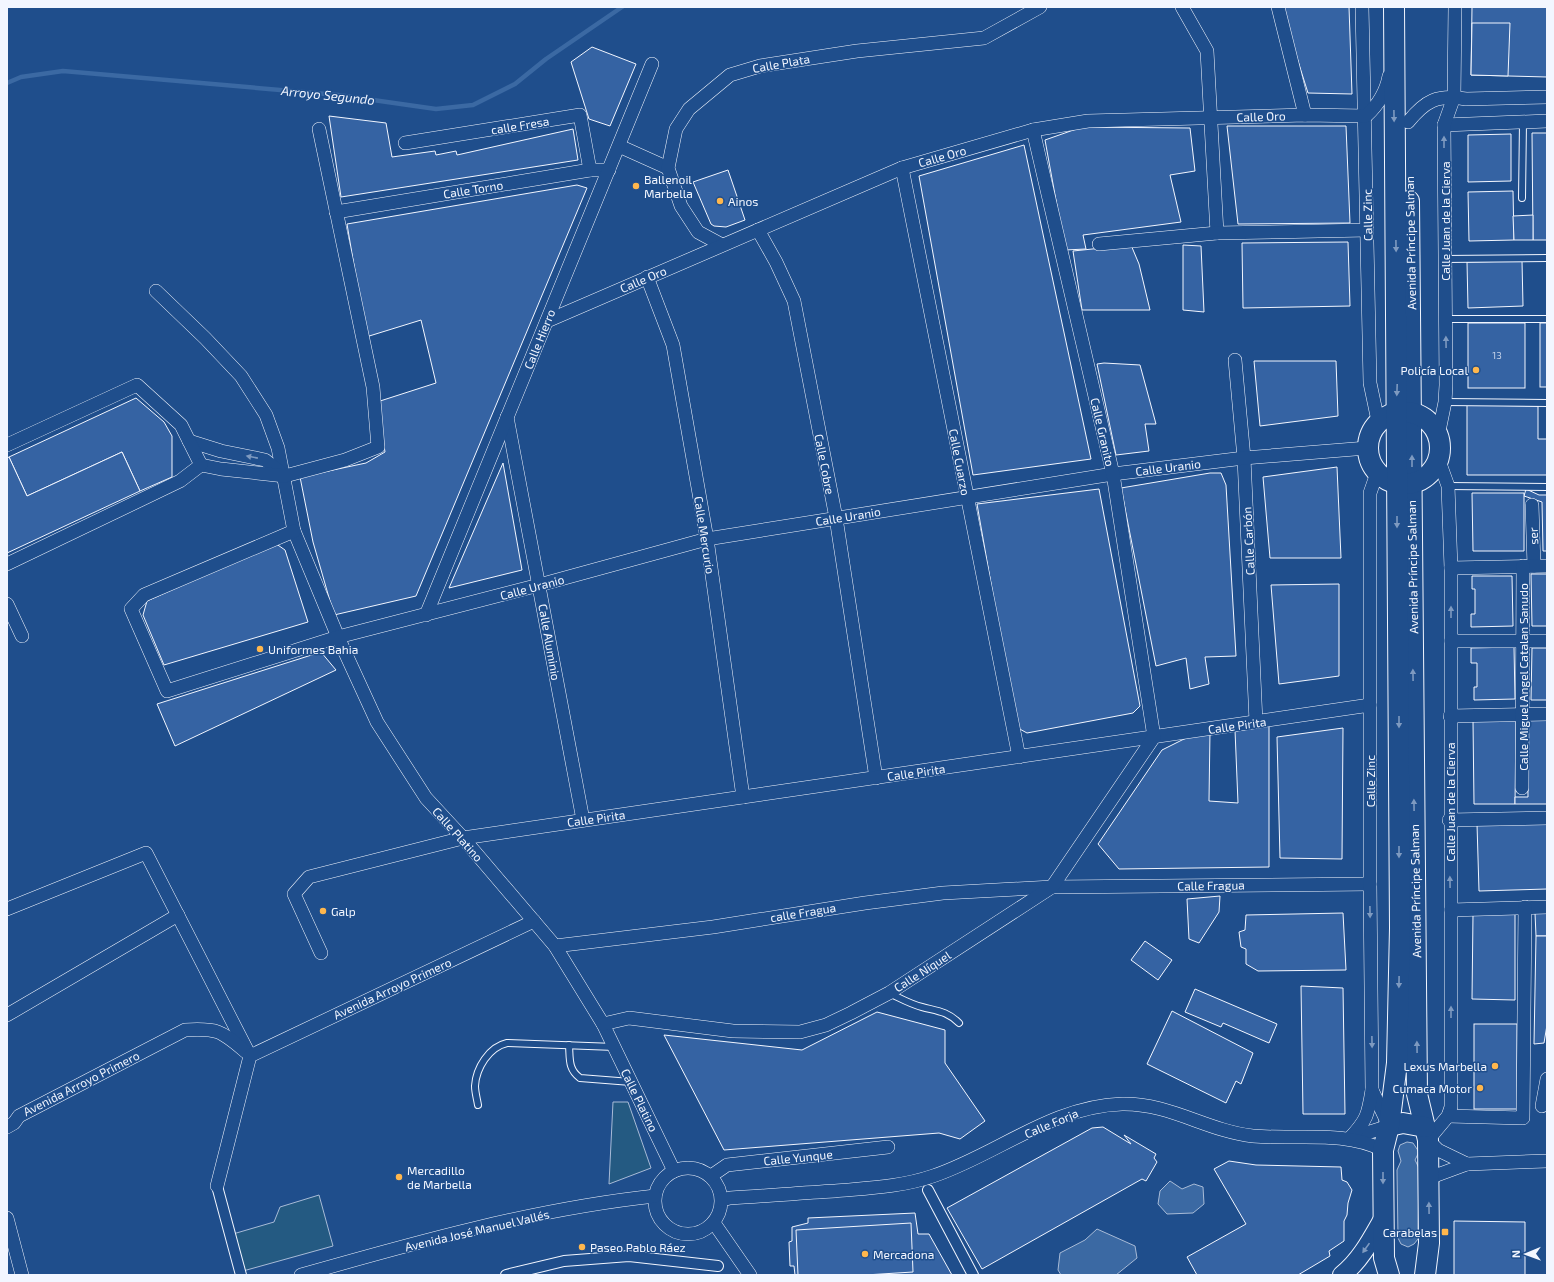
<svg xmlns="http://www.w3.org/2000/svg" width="1554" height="1282" viewBox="0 0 1554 1282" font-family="'Exo 2',sans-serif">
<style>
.green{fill:#245a82;stroke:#a8bbd7}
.water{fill:#3b69a3;stroke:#a8bbd7}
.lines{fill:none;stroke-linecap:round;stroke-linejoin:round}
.stream{stroke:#3b69a3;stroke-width:4.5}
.building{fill:#3563a3;stroke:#f2f6ff}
.service-casing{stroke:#f2f6ff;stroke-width:8}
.pedestrian-casing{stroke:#f2f6ff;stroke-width:12}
.minor-casing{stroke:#f2f6ff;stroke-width:14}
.secondary-casing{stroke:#f2f6ff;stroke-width:20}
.primary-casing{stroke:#f2f6ff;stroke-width:22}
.service{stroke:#1f4e8c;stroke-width:6}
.pedestrian{stroke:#1f4e8c;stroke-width:10}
.minor{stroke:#1f4e8c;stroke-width:13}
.secondary{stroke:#1f4e8c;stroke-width:18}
.primary{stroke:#1f4e8c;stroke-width:20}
.oneway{fill:#7e9ac0}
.poi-dot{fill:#ffb74d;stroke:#1f4e8c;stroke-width:1.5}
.labels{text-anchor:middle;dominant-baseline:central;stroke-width:3;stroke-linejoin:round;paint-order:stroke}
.number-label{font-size:10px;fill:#c3d1e8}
.street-label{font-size:12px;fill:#f2f6ff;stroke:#1f4e8c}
.poi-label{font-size:12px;fill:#f2f6ff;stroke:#1f4e8c;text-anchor:start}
.water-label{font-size:13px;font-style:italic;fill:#f2f6ff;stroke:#1f4e8c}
</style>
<rect width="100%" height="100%" fill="#1f4e8c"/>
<g class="green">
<polygon points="613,1102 628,1102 651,1168 609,1184"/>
<polygon points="319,1195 333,1246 243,1271 233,1234 274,1222 280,1207"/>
</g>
<g class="water">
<polygon points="1407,1142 1413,1143 1419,1152 1415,1160 1419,1168 1418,1239 1414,1244 1408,1247 1401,1244 1398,1238 1397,1170 1401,1161 1398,1151 1400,1145"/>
<polygon points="1170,1181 1182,1189 1194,1184 1203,1187 1204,1204 1193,1213 1167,1214 1158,1204 1160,1191"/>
<polygon points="1097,1229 1135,1246 1137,1258 1116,1275 1061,1275 1058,1270 1060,1253 1085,1240"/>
</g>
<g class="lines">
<polyline class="stream" points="7,83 21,77 63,71 338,95 436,109 473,105 515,84 546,59 622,7"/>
</g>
<g class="building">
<polygon points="1281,7 1349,7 1352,94 1308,93"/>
<polygon points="1472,7 1547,7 1547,77 1471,75"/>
<polygon points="1472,23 1510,23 1508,76 1471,75"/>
<polygon points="592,47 636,64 610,126 589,119 571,62"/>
<polygon points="329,116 386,123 392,157 435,151 436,155 456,151 457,155 573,129 578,160 341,197"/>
<polygon points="1227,126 1346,126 1350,223 1238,224"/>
<polygon points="1082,127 1190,128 1195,171 1170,175 1181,222 1083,235 1086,249 1065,250 1045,140"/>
<polygon points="1532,133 1547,133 1547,240 1533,240"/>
<polygon points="1511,134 1511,181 1468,182 1468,135"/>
<polygon points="1024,145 1091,459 973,475 919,176"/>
<polygon points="728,170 745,220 726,227 714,226 711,224 693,182"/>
<polygon points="577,185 587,188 416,596 334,615 313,542 300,477 366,463 385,452 377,402 436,383 421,320 366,337 347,224"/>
<polygon points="1513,191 1514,240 1469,241 1468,192"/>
<polygon points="1533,215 1533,240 1514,240 1513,216"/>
<polygon points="1348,242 1350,306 1243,308 1242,243"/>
<polygon points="1131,245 1139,264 1150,310 1082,310 1073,251"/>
<polygon points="1183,245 1201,246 1204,312 1183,310"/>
<polygon points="1522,261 1523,306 1468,308 1467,262"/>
<rect x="1468" y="323" width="57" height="65"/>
<rect x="1540" y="323" width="7" height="64"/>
<polygon points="1254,361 1336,361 1338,416 1260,426"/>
<polygon points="1104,363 1140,365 1156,424 1145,424 1149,451 1116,455 1097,364"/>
<polygon points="136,398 164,422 172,436 172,477 140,491 122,452 27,496 9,457"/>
<polygon points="1467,405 1538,406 1538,439 1547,439 1547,475 1467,475"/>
<polygon points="122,452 140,491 7,553 7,458 9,457 27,496"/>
<polygon points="503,463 522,570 449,588"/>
<polygon points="1337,467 1341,558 1270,558 1263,477"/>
<polygon points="1210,473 1221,473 1226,485 1236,656 1205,657 1209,684 1190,689 1186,658 1156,666 1121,488"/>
<polygon points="1099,489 1140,706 1133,713 1027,733 1016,727 977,504"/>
<polygon points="1526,489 1539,495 1547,495 1547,551 1543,551 1542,502 1524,496"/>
<polygon points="1472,493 1524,493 1524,551 1473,551"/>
<polygon points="275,543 285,550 308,622 164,665 143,615 147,601"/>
<polygon points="1531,574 1547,574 1547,626 1532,626"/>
<polygon points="1472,576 1512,576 1513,626 1471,627 1471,614 1475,614 1475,589 1472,589"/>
<polygon points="1339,584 1339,676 1279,684 1271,585"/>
<polygon points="1514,647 1515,699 1474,700 1474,687 1477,687 1477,663 1471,663 1471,648"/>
<polygon points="1532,648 1547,648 1547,700 1531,700"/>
<polygon points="321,652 336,670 175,746 157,704"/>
<polygon points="1516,720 1515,804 1474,804 1473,721"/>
<polygon points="1527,720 1547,720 1547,804 1515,804 1515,797 1528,797"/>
<polygon points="1269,725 1269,867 1119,869 1098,844 1162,750 1184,739 1210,731 1209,801 1238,803 1235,730"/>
<polygon points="1343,728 1342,859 1280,858 1277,737"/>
<polygon points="1547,823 1547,889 1479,891 1477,824"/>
<polygon points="1220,896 1219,912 1199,943 1189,939 1187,899"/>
<polygon points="1343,913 1346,970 1258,971 1246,964 1246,949 1241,947 1239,932 1245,930 1246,915"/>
<polygon points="1535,913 1547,913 1547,936 1536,936"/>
<polygon points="1473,914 1515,914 1515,1000 1472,999"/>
<polygon points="1536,936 1547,936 1547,1025 1544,1043 1534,1044"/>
<polygon points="1145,941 1172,960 1158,980 1131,960"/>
<polygon points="1301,986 1343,988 1345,1114 1303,1114"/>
<polygon points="1195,989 1277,1024 1269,1043 1223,1023 1221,1027 1185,1012"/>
<polygon points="1172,1011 1253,1053 1241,1084 1236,1081 1226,1103 1147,1064"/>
<polygon points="877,1012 945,1030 945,1063 985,1121 960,1139 939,1133 724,1150 664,1035 802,1050"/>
<rect x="1474" y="1024" width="43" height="85"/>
<polygon points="1103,1127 1131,1144 1124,1135 1156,1154 1154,1158 1157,1162 1146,1181 1142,1179 982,1269 947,1208 1092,1128"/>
<polygon points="1229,1161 1256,1165 1341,1167 1342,1180 1347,1182 1352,1190 1348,1203 1347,1215 1344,1221 1344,1241 1329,1251 1330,1256 1298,1275 1197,1275 1187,1257 1246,1224 1214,1169"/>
<polygon points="915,1213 918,1234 929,1234 952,1275 795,1275 794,1266 790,1266 789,1242 792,1241 792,1227 808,1223 808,1218"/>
<polygon points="1454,1221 1525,1222 1525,1275 1454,1275"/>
<polygon points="911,1223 913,1272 865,1275 798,1275 796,1230"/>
</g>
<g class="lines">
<g class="service-casing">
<g id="service">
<polyline points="1522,198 1523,122"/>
<polyline points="1445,259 1547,258"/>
<polyline points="1445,319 1547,319"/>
<polyline points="1445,402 1547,403"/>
<polyline points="1448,486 1547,487"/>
<path d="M889,993c11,5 21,11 33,14 15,4 25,4 37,16"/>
<path d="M569,1045c1,14 -1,24 11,33l51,4"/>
<path d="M478,1105c-1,-6 -3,-13 -3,-19 1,-18 14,-39 32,-43l108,4"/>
</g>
</g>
<g class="pedestrian-casing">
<g id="pedestrian">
<polyline points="217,1186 241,1275"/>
<polyline points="928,1190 973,1275"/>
<polyline points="506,1275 564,1261 629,1256 718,1266"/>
</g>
</g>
<g class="minor-casing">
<g id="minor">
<polyline points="1182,7 1207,51 1217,233"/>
<polyline points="1278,7 1305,115"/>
<polyline points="1362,7 1370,383 1378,421"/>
<path d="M1408,122c17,-21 29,-28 58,-23l81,-2"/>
<polyline points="1444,125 1547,121"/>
<polyline points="405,143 580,115 590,170"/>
<polyline points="619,146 668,168"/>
<polyline points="902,168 1019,757"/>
<polyline points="336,212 590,170 609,170"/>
<polyline points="758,230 776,262 794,301 836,518 876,778"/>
<polyline points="1099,244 1217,233 1367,230"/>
<polyline points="722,245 698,232 681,206 668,168 676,129 689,109 730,75 760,66 857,51 984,38 1040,7"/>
<polyline points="647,277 673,345 707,539 743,797"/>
<polyline points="156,291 205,338 241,376 266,415 278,448 294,531 338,637 377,722 426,798 463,838 555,946 603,1024 674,1171"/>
<path d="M547,321l355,-153 131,-38 55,-9 217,-6 61,1c12,-11 20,-23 23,-40"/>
<polyline points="1235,360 1244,458 1256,722"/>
<polyline points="507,417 583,820"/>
<polyline points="1438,436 1445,402 1446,385 1444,125 1454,97 1455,7"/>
<polyline points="189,441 221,451 265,460 285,476"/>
<polyline points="7,445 137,385 181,425 201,465"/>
<polyline points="1438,458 1448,486 1451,568 1451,1107 1448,1116 1428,1140 1438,1150 1467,1164"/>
<polyline points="201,465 221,469 285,476 345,460 378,447 373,387 319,129"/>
<polyline points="1532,505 1534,566"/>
<polyline points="294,531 144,595 131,609 167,691 338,637 539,585 707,539 1113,474 1244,458 1367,448"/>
<polyline points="7,564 180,481 201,465"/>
<polyline points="1451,568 1547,566"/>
<polyline points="7,604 22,636"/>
<polyline points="426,615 652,64"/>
<polyline points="1451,641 1547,641"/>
<polyline points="1450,716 1547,714"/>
<polyline points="1522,788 1523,566"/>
<polyline points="1449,820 1547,818"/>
<polyline points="7,909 146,853 250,1056"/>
<polyline points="1451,910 1547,907"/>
<polyline points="555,946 713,927 865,903 943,893 1052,887 1370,884"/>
<polyline points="321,953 294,894 309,877 463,838 1370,705"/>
<polyline points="7,1015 178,915"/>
<polyline points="603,1024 629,1018 733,1031 800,1032 826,1025 851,1013 889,993 1052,887 1154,737 1113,474 1033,130"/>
<polyline points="1542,1106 1547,1079"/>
<polyline points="1448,1116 1523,1118 1525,907"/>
<path d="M7,1127l7,-4 5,-7 166,-86c34,-2 36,1 61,22"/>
<polyline points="1351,1138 1389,1126 1372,1090"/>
<path d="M1349,1139c18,-19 19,-24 23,-49l-2,-206v-391l7,-20"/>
<circle cx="688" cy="1201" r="33"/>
<polyline points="711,1176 727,1165 888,1147"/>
<polyline points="1429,1178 1467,1164 1547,1161"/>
<polyline points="217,1186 250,1056 534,921"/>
<path d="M722,1200l8,-2c35,-2 70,-5 105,-7 33,-3 66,-4 98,-15 63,-21 119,-70 189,-72 48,-1 85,27 131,32 43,4 91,-6 130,14"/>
<polyline points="7,1218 22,1275"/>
<polyline points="714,1223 750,1275"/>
<path d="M301,1275c116,-33 233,-66 354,-79"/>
</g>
</g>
<g class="secondary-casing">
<path id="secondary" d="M1342,1275c19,-15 30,-37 42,-58"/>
</g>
<g class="primary-casing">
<g id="primary">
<polyline points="1409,201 1417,1094 1428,1140 1429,1243 1425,1275"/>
<circle cx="1404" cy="448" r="36"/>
<polyline points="1389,1126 1403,1123 1425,1127"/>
<polyline points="1389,1275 1384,1258 1383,1150 1389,1126 1397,1063 1400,928 1394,7"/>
</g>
</g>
<use href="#service" class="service"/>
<use href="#pedestrian" class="pedestrian"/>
<use href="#minor" class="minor"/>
<use href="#secondary" class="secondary"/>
<use href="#primary" class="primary"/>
</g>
<defs><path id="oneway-solid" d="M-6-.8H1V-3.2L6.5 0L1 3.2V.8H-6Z"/></defs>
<g class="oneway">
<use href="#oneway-solid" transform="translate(1394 116) rotate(89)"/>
<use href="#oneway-solid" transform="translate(1444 142) rotate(-90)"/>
<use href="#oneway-solid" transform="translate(1396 246) rotate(89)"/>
<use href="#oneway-solid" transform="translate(1446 342) rotate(-91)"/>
<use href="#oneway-solid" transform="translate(1397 390) rotate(92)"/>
<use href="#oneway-solid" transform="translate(252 457) rotate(-169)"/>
<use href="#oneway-solid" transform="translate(1412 461) rotate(-90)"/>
<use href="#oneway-solid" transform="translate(1397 522) rotate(90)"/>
<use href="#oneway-solid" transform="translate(1451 612) rotate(-90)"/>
<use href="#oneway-solid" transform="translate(1413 675) rotate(-91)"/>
<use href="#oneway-solid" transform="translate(1399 722) rotate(90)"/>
<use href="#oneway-solid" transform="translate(1414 805) rotate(-91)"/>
<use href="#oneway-solid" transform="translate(1399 852) rotate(90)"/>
<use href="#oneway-solid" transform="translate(1450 882) rotate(-91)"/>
<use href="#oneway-solid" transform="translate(1370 912) rotate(89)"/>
<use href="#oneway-solid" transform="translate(1399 982) rotate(91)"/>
<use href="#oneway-solid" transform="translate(1451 1012) rotate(-90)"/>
<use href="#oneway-solid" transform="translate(1372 1042) rotate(89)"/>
<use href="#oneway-solid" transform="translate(1417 1047) rotate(-91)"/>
<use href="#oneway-solid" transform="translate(1383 1178) rotate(90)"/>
<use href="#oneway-solid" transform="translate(1429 1208) rotate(-91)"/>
<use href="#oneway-solid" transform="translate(1366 1248) rotate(125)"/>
</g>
<g class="poi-dot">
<circle cx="636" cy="186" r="4"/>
<circle cx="720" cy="201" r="4"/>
<circle cx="1476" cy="370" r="4"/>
<circle cx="260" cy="649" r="4"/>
<circle cx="323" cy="911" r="4"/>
<circle cx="1495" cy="1066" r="4"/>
<circle cx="1480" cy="1088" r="4"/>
<circle cx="399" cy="1177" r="4"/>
<rect x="1441" y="1228" width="8" height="8" rx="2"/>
<circle cx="582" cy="1247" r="4"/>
<circle cx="865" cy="1254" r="4"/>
</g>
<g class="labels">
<g class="number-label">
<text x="1497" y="355">13</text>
</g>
<g class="street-label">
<text transform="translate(781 63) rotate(-10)">Calle Plata</text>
<text transform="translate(1261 116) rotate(-2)">Calle Oro</text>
<text transform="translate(520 125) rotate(-9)">calle Fresa</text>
<text transform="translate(942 156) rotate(-16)">Calle Oro</text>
<text transform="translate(473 189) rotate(-9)">Calle Torno</text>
<text transform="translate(1367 215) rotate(-91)">Calle Zinc</text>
<text transform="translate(1445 221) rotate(-90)">Calle Juan de la Cierva</text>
<text transform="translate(1410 243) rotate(-91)">Avenida Príncipe Salman</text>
<text transform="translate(643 279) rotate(-23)">Calle Oro</text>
<text transform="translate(539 339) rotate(-68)">Calle Hierro</text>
<text transform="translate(1103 432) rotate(77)">Calle Granito</text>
<text transform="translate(960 462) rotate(79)">Calle Cuarzo</text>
<text transform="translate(825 464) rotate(79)">Calle Cobre</text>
<text transform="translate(1168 467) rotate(-7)">Calle Uranio</text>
<text transform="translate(848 516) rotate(-9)">Calle Uranio</text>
<text transform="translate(705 535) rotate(81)">Calle Mercurio</text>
<text transform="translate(1533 536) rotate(-92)">ser</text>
<text transform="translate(1248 541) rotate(-93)">Calle Carbón</text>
<text transform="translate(1412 567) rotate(-91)">Avenida Príncipe Salman</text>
<text transform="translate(532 587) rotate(-15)">Calle Uranio</text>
<text transform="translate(550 642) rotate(80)">Calle Aluminio</text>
<text transform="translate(1523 677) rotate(-90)">Calle Miguel Angel Catalan Sanudo</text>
<text transform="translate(1237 725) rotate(-8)">Calle Pirita</text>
<text transform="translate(916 772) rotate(-8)">Calle Pirita</text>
<text transform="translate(1370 781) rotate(-90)">Calle Zinc</text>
<text transform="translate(1450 802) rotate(-90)">Calle Juan de la Cierva</text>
<text transform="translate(596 818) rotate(-8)">Calle Pirita</text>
<text transform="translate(458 834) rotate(48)">Calle Platino</text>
<text transform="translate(1211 885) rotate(-1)">Calle Fragua</text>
<text transform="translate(1415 891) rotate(-91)">Avenida Príncipe Salman</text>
<text transform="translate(803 912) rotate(-9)">calle Fragua</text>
<text transform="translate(922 971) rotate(-33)">Calle Níquel</text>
<text transform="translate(392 988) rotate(-25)">Avenida Arroyo Primero</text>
<text transform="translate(81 1083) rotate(-27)">Avenida Arroyo Primero</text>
<text transform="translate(640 1100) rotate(64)">Calle Platino</text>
<text transform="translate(1051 1123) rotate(-23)">Calle Forja</text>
<text transform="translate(798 1157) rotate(-6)">Calle Yunque</text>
<text transform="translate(477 1230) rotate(-13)">Avenida José Manuel Vallés</text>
</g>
<g class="poi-label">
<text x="644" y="179">Ballenoil<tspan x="644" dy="14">Marbella</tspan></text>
<text x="728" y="201">Ainos</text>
<text x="1468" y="370" text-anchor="end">Policía Local</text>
<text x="268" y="649">Uniformes Bahia</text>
<text x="331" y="911">Galp</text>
<text x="1487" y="1066" text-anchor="end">Lexus Marbella</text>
<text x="1472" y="1088" text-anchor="end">Cumaca Motor</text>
<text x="407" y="1170">Mercadillo<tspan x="407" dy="14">de Marbella</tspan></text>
<text x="1437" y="1232" text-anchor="end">Carabelas</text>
<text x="590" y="1247">Paseo Pablo Ráez</text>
<text x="873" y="1254">Mercadona</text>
</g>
<g class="water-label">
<text transform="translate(328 95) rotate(6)">Arroyo Segundo</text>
</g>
</g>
<rect width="1554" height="1282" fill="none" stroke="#f2f6ff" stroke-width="16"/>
<g transform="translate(1526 1254) rotate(269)" stroke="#1f4e8c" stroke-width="3" paint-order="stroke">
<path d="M0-3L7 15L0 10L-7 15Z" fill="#f2f6ff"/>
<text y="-6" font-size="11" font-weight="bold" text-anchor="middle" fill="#f2f6ff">N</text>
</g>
</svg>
